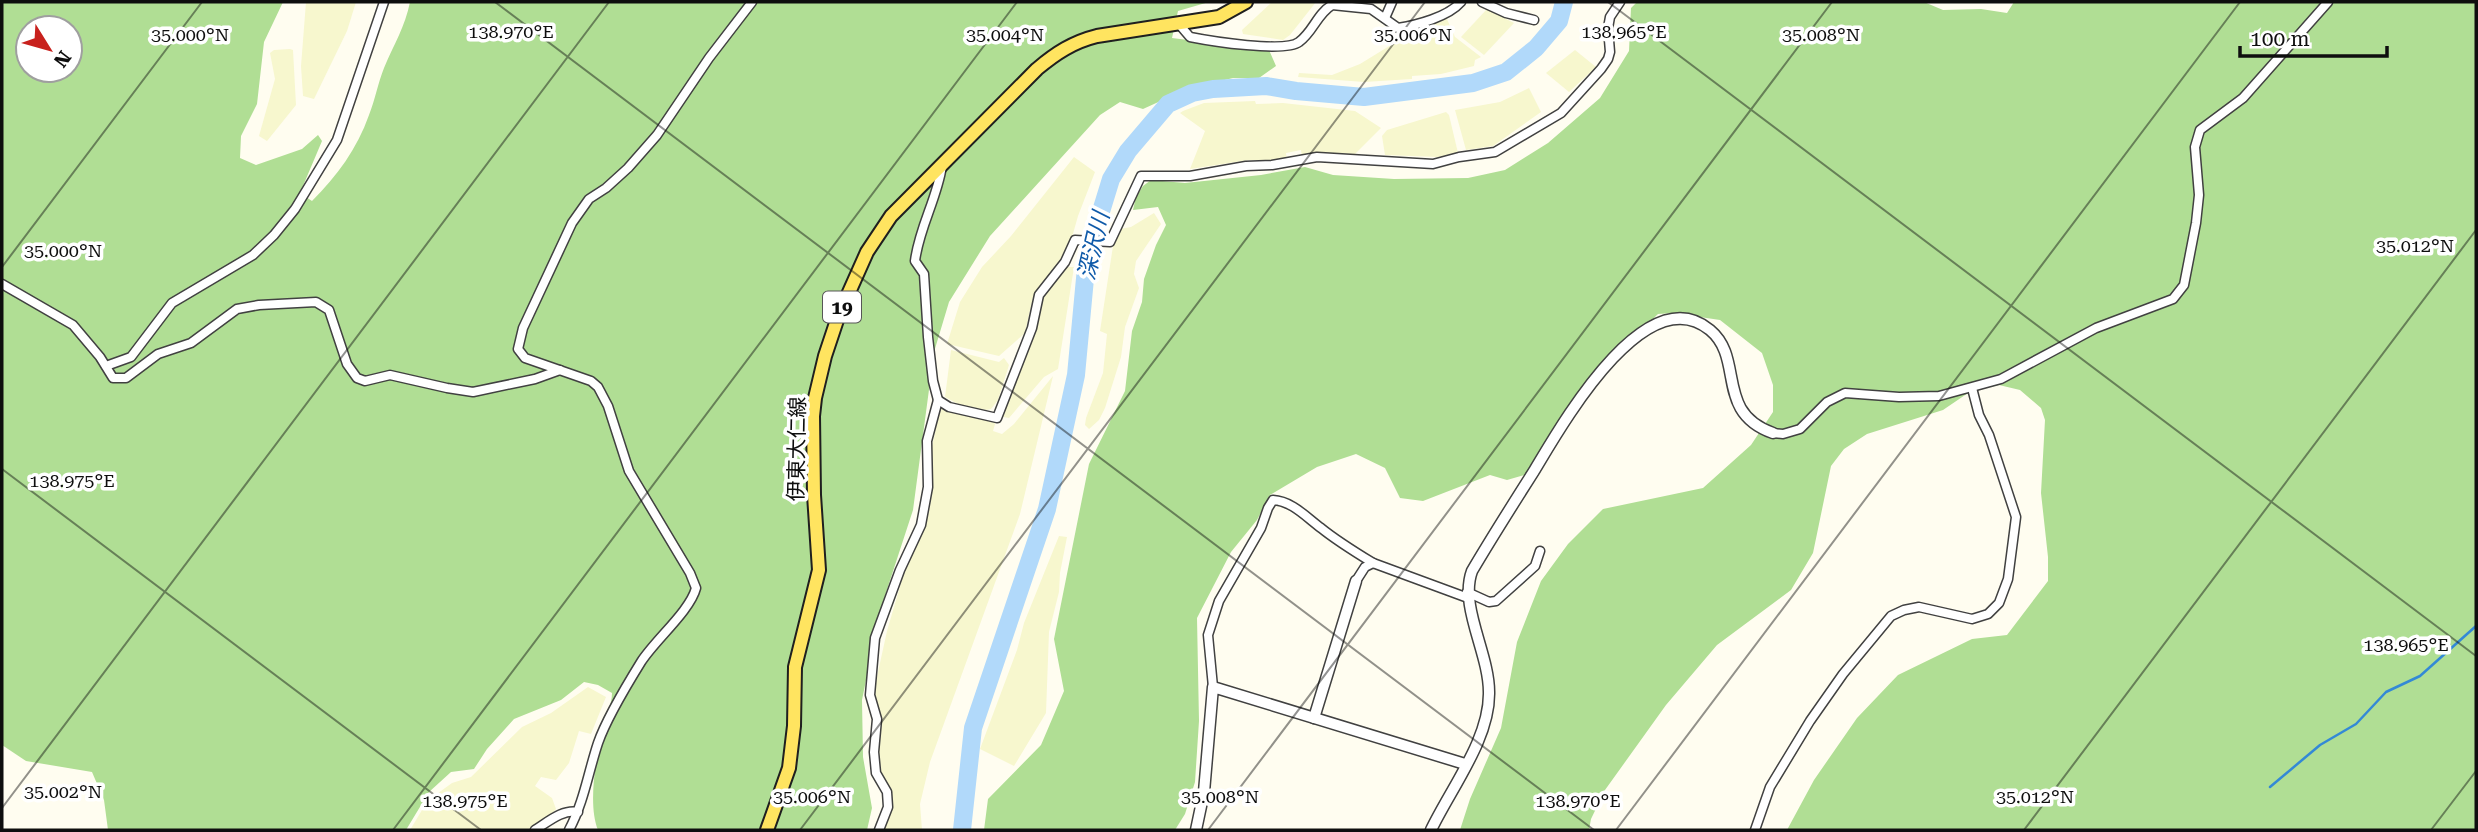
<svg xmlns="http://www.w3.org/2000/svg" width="2478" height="832" viewBox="0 0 2478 832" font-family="'Roboto Serif','Noto Sans JP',serif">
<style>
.farmland{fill:#f7f7ce}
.forest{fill:#b0de94;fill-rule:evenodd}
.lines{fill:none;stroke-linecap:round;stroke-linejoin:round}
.stream{stroke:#3389d6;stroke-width:2.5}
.river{stroke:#b1d9fa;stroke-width:18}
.minor-casing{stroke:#414141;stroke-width:11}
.tertiary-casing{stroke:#414141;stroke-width:13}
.primary-casing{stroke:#1f1f1f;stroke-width:16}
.minor{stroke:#fff;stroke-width:8}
.tertiary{stroke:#fff;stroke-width:10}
.primary{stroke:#ffe460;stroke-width:12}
.ticks{fill:none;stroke:#0e0e0e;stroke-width:2;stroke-opacity:0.45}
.labels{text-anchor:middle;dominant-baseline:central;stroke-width:7;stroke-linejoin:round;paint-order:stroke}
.shield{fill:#fff;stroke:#565656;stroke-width:2}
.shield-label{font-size:19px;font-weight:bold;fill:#0e0e0e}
.street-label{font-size:21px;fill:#0e0e0e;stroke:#fff}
.water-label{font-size:23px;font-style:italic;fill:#0f5aa9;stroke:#fff}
.ticks-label{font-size:18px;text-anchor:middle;fill:#0e0e0e;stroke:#fff;stroke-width:7;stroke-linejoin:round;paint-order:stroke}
</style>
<rect width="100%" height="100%" fill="#fffdf0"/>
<g class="farmland">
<polygon points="306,2 356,2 347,31 314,99 303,96 301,66"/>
<polygon points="1272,2 1316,2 1290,35 1283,40 1243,34 1242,30"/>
<polygon points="1487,9 1514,23 1484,55 1461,37"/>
<polygon points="1446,17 1455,37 1481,57 1475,60 1474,66 1441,74 1412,76 1412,79 1364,82 1298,77 1299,73 1332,75 1360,64 1404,37"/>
<polygon points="290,49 293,50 296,105 267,141 259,136 275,79 270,53 274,50"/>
<polygon points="1575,50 1596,67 1569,92 1546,73"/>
<polygon points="1529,88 1541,112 1493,146 1466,150 1455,110 1500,102"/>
<polygon points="1255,101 1256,104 1283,103 1355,111 1381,128 1355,154 1324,153 1302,157 1301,150 1286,153 1287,160 1249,160 1190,169 1205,131 1180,113 1183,111 1204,103"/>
<polygon points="1446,112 1449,115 1458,153 1438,157 1385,155 1382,136 1387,130"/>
<polygon points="1074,157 1095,172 1078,216 1069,248 1033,297 1025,333 999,356 947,344 960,302 982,267 1011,236"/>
<polygon points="1154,213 1161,224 1136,261 1134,274 1139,288 1125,327 1121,357 1105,408 1099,420 1089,429 1085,425 1086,418 1103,373 1107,334 1100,331 1113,246 1120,229 1131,227"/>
<polygon points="1066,267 1074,267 1058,369 1044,377 1009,418 1003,417 1041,299 1046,290"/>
<polygon points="951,350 999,362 1004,358 1009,365 998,400 991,409 986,410 958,404 945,397"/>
<polygon points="1053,376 1020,514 930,762 920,804 922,830 884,830 891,807 878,773 873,695 887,631 906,566 930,508 931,451 940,410 942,408 996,421 993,431 1002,434 1014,424"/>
<polygon points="1059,536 1067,537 1060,573 1059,592 1049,632 1046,713 1014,766 980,749 1017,650 1024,623"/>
<polygon points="588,687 606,697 591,734 579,731 569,763 556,780 541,777 535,786 552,798 556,809 549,817 527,830 410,830 425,805 434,796 452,783 471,777 522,727 551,713"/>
</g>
<g class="forest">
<path d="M2,2h281l-19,40 -7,62 -16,32 -1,22 16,7 46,-16 16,-14 4,6 -22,52 12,8c25,-25 45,-52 57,-86 6,-15 9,-32 15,-47 10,-24 21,-41 26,-66h799l-31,9 -6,27 97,12 7,16 -17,12h-26l-46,11 -44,20 -23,-7 -20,13 -110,121 -41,66 -15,50 -21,158 -33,101 -18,89 1,57 9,51 -5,22h-269c-11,-27 -1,-76 5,-105 3,-11 9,-20 9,-32l-14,-8 -14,-3 -23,18 -47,19 -27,30 -13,20 -23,3 -22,20 -23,38h-298l-4,-30 -12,-28 -66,-11 -24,-16zM28,28h42v42h-42z"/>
<polygon points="1637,2 1924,2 1943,10 1981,9 2007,13 2014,2 2476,2 2476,830 1787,830 1814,780 1857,718 1898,675 1972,639 2007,635 2048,581 2048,557 2041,493 2045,420 2041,408 2020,390 1999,385 1971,391 1943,410 1867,434 1844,449 1831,466 1813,553 1791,590 1717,645 1666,705 1605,790 1591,819 1589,830 1460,830 1470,799 1501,728 1517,642 1541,581 1568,544 1603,509 1703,488 1751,445 1773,412 1773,385 1762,353 1720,320 1673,313 1658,314 1613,357 1540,468 1528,474 1507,480 1490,475 1423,501 1400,498 1385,468 1356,454 1317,467 1270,495 1257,520 1231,552 1197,618 1199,721 1195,782 1185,814 1175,830 984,830 988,799 1041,745 1064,691 1054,639 1089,464 1125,391 1132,331 1142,302 1144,279 1156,245 1166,225 1158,207 1133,210 1136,197 1143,186 1151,180 1185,183 1261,175 1305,167 1333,175 1394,179 1468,178 1505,170 1548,143 1600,98 1629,51 1631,8"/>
</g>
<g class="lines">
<polyline class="stream" points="2270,787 2320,745 2356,724 2386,692 2420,676 2476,626"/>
<polyline class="river" points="962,830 973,728 1047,509 1076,375 1087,257 1111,179 1128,151 1168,104 1192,93 1213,89 1266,86 1296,91 1364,97 1473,83 1506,72 1536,48 1559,21 1564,2"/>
<g class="minor-casing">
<g id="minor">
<polyline points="1482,2 1506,13 1534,20"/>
<polyline points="1385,18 1392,2"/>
<path d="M1178,23l12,14c20,4 95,16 109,5 14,-10 18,-28 33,-37l39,4 27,19c19,-3 50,-11 63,-26"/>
<polyline points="2,284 73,325 100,357 113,378 126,378 158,354 191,343 237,309 259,305 316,302 329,310 347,364 357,378 365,381 390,375 447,388 473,392 535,379 560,370"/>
<polyline points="106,366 131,357 172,303 253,255 274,235 295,209 337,140 384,2"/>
<polyline points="938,400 949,407 997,418 1032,328 1039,295 1065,262 1075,240 1110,242 1141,176 1190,176 1246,166 1272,165 1317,157 1433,164 1459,157 1495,152 1561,113 1601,69 1608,59 1610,52 1608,28 1610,17 1620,2"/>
<polyline points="1773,433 1783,434 1800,429 1827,402 1845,393 1899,397 1939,396 2001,379 2096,328 2173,299 2184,285 2196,223 2199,195 2195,147 2200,130 2243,98 2328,2"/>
<polyline points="1356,581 1365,567 1373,563 1468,598"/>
<polyline points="1467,592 1489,602 1496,601 1535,566 1540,551"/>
<path d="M1213,687l-5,-52 11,-34 42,-73 7,-20 5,-8c19,1 33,17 48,28 16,13 34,24 52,35"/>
<path d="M535,830c13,-8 27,-21 43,-18"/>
<path d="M569,830c15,-28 19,-57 29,-87 8,-23 30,-60 43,-81 14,-22 49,-51 55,-74l-6,-15 -61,-102 -21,-65 -10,-19 -7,-6 -66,-23 -7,-9 5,-21 49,-105 17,-24 17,-11 22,-20 29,-33 52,-77 43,-56"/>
<path d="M879,830l9,-23 -1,-15 -11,-19 -2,-21 3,-33 -7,-24 5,-57 25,-68 21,-45 7,-38 -1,-46 11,-41 -5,-19 -5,-44 -4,-63 -9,-13c4,-33 22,-62 27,-95"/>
<polyline points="1755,830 1770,787 1810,721 1843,674 1891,616 1904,610 1919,607 1972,619 1988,614 1999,603 2008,579 2016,517 1989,435 1979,415 1972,388"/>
</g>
</g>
<g class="tertiary-casing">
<g id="tertiary">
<polyline points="1314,718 1356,581"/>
<polyline points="1196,830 1204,792 1213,687 1465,764"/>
<path d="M1431,830c20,-42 59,-91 58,-138 0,-39 -30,-86 -17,-121 20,-34 41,-67 62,-100 26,-43 111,-195 176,-141 35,29 4,82 63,103"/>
</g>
</g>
<g class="primary-casing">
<path id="primary" d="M767,830l22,-62 5,-42 1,-59 24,-97 -5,-75 -1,-79 2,-18 10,-42 13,-39 29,-65 24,-36 146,-147c19,-16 36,-27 60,-33l122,-19 27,-15"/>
</g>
<use href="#minor" class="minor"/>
<use href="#tertiary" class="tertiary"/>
<use href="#primary" class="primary"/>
</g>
<path class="ticks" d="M495,2l1099,828M1608,2l868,654M2,267l200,-265M2,469l479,361M2,808l607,-806M393,830l624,-828M800,830l625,-828M1208,830l624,-828M1616,830l624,-828M2024,830l452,-600M2431,830l45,-59"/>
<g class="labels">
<rect class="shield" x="823" y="291.5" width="38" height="31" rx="5"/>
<g class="shield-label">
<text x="842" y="307">19</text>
</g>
<g class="street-label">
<text transform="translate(797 449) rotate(-89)">伊東大仁線</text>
</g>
<g class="water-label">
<text transform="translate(1094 246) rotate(-77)">深沢川</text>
</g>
</g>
<g class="ticks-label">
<text x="511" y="38">138.970°E</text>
<text x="1624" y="38">138.965°E</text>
<text x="190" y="41">35.000°N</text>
<text x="1005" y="41">35.004°N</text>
<text x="1413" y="41">35.006°N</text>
<text x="1821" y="41">35.008°N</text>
<text x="2415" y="252">35.012°N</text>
<text x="63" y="257">35.000°N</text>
<text x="72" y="487">138.975°E</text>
<text x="2406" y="651">138.965°E</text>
<text x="63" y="798">35.002°N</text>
<text x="812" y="803">35.006°N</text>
<text x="1220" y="803">35.008°N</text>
<text x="2035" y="803">35.012°N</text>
<text x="465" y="807">138.975°E</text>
<text x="1578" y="807">138.970°E</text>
</g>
<rect width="2478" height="832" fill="none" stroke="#0e0e0e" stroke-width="7"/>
<g transform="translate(49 49) rotate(127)"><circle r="33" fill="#ffffff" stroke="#9f9f9f" stroke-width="2"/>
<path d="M0-5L12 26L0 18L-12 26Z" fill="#c8211d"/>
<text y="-10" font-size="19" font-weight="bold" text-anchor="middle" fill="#0e0e0e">N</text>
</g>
<path d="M2240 46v10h147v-10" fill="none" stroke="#0e0e0e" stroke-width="3.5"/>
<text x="2250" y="46" font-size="21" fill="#0e0e0e" stroke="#ffffff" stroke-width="5" paint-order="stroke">100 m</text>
</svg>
